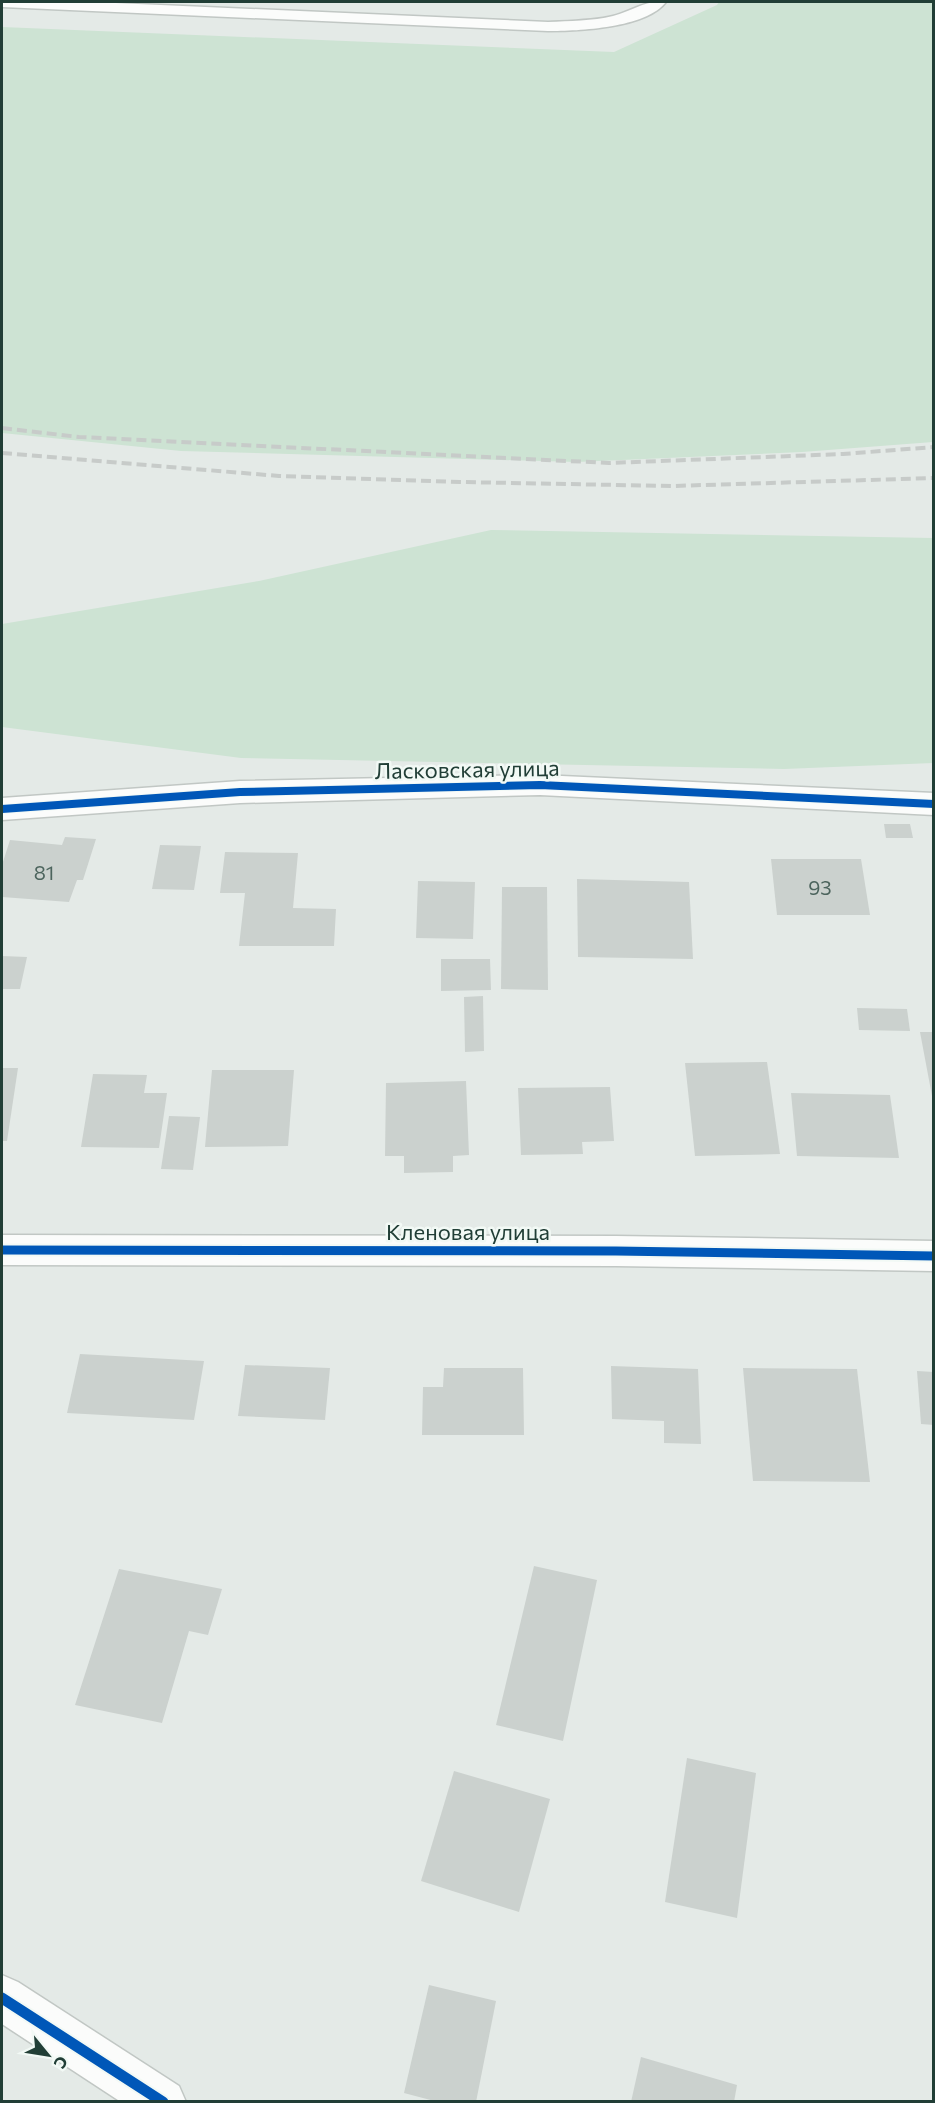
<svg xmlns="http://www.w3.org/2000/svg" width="935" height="2103" viewBox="0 0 935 2103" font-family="Commissioner,sans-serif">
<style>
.green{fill:#cde3d3}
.building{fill:#cbd1ce}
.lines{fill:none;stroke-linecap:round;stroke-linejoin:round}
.service-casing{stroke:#c1c7c4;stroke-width:3}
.minor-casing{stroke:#c1c7c4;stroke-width:3}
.service{fill:#fbfcfb;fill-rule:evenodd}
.minor{fill:#fbfcfb;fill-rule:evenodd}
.rail{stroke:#c7cbc9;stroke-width:4;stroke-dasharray:10 5;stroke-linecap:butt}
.cycleway-far2-casing{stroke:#f2f9f5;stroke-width:10}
.cycleway-far1-casing{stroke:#f2f9f5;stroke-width:13}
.cycleway-casing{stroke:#f2f9f5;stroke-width:15}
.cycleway-far2{stroke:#0057b8;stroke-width:8}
.cycleway-far1{stroke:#0057b8;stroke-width:9}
.cycleway{stroke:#0057b8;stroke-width:11}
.labels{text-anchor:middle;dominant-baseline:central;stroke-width:5;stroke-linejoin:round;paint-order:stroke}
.number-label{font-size:20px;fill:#4c645d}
.street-label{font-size:22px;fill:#213e36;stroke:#f2f9f5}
</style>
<rect width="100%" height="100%" fill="#e4eae7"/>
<g class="green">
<polygon points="719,2 933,2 933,442 802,452 576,462 181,451 2,433 2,27 614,52 717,5"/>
<polygon points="491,530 933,538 933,763 784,769 241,758 2,727 2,624 259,581"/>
</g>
<g class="building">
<polygon points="884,824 910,824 913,838 886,838"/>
<polygon points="65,837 96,839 83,880 77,880 69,902 2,897 2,865 10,840 62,845"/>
<polygon points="160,845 201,846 194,890 152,889"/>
<polygon points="225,852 298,853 293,908 336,909 334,946 239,946 245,893 220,893"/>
<polygon points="771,859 861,859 870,915 777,915"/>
<polygon points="577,879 689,882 693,959 578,957"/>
<polygon points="418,881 475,882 473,939 416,938"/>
<polygon points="502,887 547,887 548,990 501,989"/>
<polygon points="2,956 27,957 20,989 2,989"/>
<polygon points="441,959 490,959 491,990 441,991"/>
<polygon points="483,996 484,1051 465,1052 464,997"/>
<polygon points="857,1008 907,1009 910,1031 859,1030"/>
<polygon points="920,1032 934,1032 934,1096 932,1096"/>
<polygon points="767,1062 780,1154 695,1156 685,1063"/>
<polygon points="2,1068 18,1068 7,1141 2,1141"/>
<polygon points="212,1070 294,1070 288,1146 205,1147"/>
<polygon points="93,1074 147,1075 144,1093 167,1093 159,1148 81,1147"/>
<polygon points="466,1081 469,1155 453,1156 453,1172 404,1173 404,1156 385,1156 386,1083"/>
<polygon points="610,1087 614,1141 582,1142 583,1154 521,1155 518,1088"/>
<polygon points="791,1093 890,1095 899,1158 797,1156"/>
<polygon points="169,1116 200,1117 193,1170 161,1169"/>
<polygon points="80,1354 204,1361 194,1420 67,1413"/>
<polygon points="245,1365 330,1368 325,1420 238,1416"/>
<polygon points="611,1366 698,1369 701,1444 664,1443 664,1421 612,1419"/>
<polygon points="444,1368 523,1368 524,1435 422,1435 423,1387 443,1387"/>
<polygon points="743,1368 857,1369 870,1482 753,1481"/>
<polygon points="917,1371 934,1372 934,1425 921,1424"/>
<polygon points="534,1566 597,1580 563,1741 496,1725"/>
<polygon points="119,1569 222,1589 208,1635 189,1631 162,1723 75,1705"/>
<polygon points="687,1758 756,1773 737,1918 665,1902"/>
<polygon points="454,1771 550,1799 519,1912 421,1881"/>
<polygon points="429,1985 496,2001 476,2102 438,2102 404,2093"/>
<polygon points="641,2057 737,2085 734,2102 631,2102"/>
</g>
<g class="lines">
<g class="service-casing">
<path id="service" d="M2,2h91l455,20c22,-1 44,-1 65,-6 20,-5 31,-16 53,-14 -20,26 -87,29 -118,29l-546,-24z"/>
</g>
<g class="minor-casing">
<g id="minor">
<polygon points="540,775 934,793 934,815 540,795 240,803 2,820 2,798 240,781"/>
<polygon points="2,1235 616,1236 934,1241 934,1271 616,1266 2,1265"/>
<polygon points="2,1975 18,1982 179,2086 186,2102 121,2102 2,2024"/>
</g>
</g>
<use href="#service" class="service"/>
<use href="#minor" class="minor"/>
<g class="rail">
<polyline points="2,428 79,437 609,463 843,454 934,447"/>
<polyline points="2,453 279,476 460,482 672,486 934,478"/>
</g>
<g class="cycleway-far2-casing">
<polyline id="cycleway-far2" points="2,809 240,792 540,785 934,804"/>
</g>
<g class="cycleway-far1-casing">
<polyline id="cycleway-far1" points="2,1250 616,1251 934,1256"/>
</g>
<g class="cycleway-casing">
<polyline id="cycleway" points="2,1998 163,2102"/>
</g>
<use href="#cycleway-far2" class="cycleway-far2"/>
<use href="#cycleway-far1" class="cycleway-far1"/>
<use href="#cycleway" class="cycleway"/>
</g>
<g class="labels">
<g class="number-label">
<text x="44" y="872">81</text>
<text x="820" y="887">93</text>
</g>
<g class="street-label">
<text transform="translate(467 769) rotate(-1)">Ласковская улица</text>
<text x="468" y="1231">Кленовая улица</text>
</g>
</g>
<rect width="935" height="2103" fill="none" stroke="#213e36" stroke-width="6"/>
<g transform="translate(48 2055) rotate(120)" stroke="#f2f9f5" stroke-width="4.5" paint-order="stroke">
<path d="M0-4.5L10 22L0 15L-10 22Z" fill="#213e36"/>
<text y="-9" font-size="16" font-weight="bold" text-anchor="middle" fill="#213e36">С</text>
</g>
</svg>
